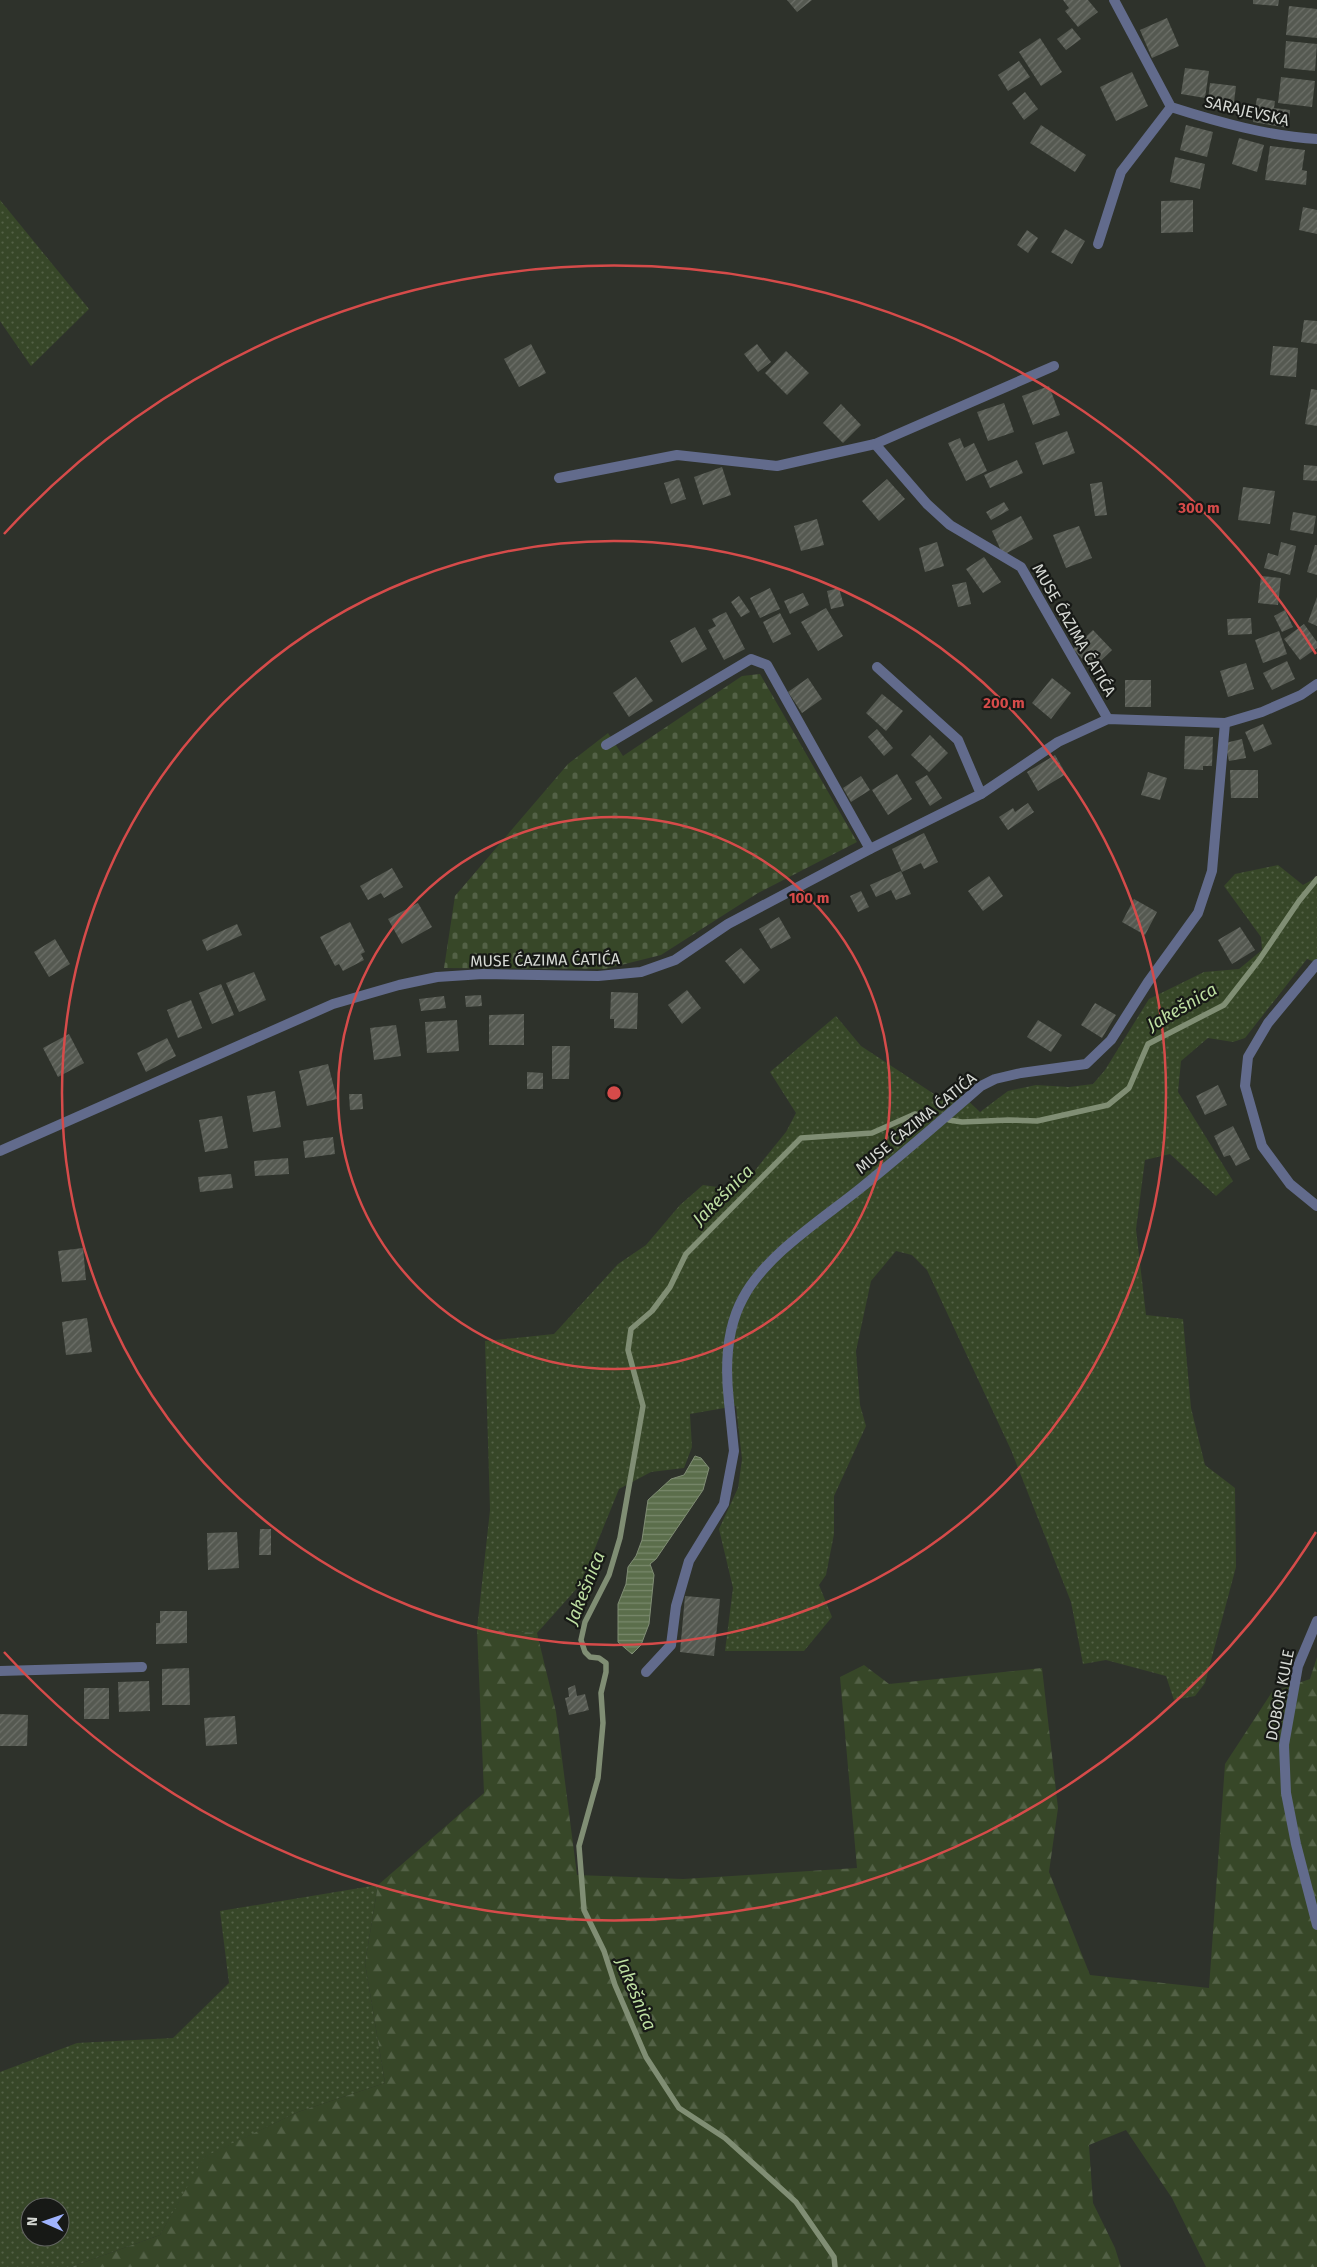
<svg xmlns="http://www.w3.org/2000/svg" width="1317" height="2267" viewBox="0 0 1317 2267" font-family="'Fira Sans',sans-serif">
<style>
.grass{fill:url(#grass-dots);fill-rule:evenodd}
.forest{fill:url(#forest-firs)}
.cemetery{fill:url(#cemetery-stones)}
.water{fill:url(#water-rules);stroke:#808e74}
.lines{fill:none;stroke-linecap:round;stroke-linejoin:round}
.stream{stroke:#808e74;stroke-width:5.5}
.building{fill:url(#building-hatch)}
.service{stroke:#626b8c;stroke-width:10}
.minor{stroke:#626b8c;stroke-width:10}
.tertiary{stroke:#626b8c;stroke-width:10}
.ring{fill:none;stroke:#d64b4a;stroke-width:2.5}
.labels{text-anchor:middle;dominant-baseline:central;stroke-width:4.5;stroke-linejoin:round;paint-order:stroke}
.street-label{font-size:16px;fill:#d5d8d3;stroke:#171916}
.water-label{font-size:18px;font-style:italic;fill:#bddea1;stroke:#171916}
.centre{fill:#d64b4a;stroke:#171916;stroke-width:2.5}
.ring-label{font-size:15px;text-anchor:middle;font-weight:bold;fill:#d64b4a;stroke:#171916;stroke-width:4.5;stroke-linejoin:round;paint-order:stroke}
</style>
<defs>
<pattern id="grass-dots" width="8" height="8" patternUnits="userSpaceOnUse" patternTransform="scale(1.25)"><rect width="8" height="8" fill="#374728"/><path d="M2 2h.1M6 6h.1" fill="none" stroke="#536146" stroke-width="1.8" stroke-linecap="round"/></pattern>
<pattern id="forest-firs" width="22" height="20" patternUnits="userSpaceOnUse" patternTransform="scale(1.25)"><rect width="22" height="20" fill="#374728"/><path d="M5 1l3.5 6h-7zM16 11l3.5 6h-7z" fill="#536146"/></pattern>
<pattern id="cemetery-stones" width="16" height="16" patternUnits="userSpaceOnUse" patternTransform="scale(1.25)"><rect width="16" height="16" fill="#374728"/><path d="M2 7V4a2 2 0 0 1 4 0v3zM10 15v-3a2 2 0 0 1 4 0v3z" fill="#536146"/></pattern>
<pattern id="water-rules" width="6" height="5" patternUnits="userSpaceOnUse" patternTransform="scale(1.25)"><rect width="6" height="5" fill="#5b6e4b"/><path d="M0 2.5h6" fill="none" stroke="#79896c"/></pattern>
<pattern id="building-hatch" width="6" height="6" patternUnits="userSpaceOnUse" patternTransform="scale(1.25)"><rect width="6" height="6" fill="#555951"/><path d="M-1 1l2-2M0 6l6-6M5 7l2-2" fill="none" stroke="#6d7069"/></pattern>
</defs>
<rect width="100%" height="100%" fill="#2e322b"/>
<g class="grass">
<polygon points="0,200 89,309 31,366 0,321"/>
<polygon points="1278,865 1303,885 1317,877 1317,963 1307,959 1245,1038 1233,1042 1208,1038 1181,1061 1178,1092 1233,1181 1216,1196 1170,1154 1145,1160 1136,1229 1146,1315 1183,1319 1191,1408 1205,1465 1235,1488 1236,1567 1205,1683 1195,1696 1174,1700 1166,1676 1106,1660 1083,1664 1071,1602 1011,1450 927,1270 912,1255 896,1251 871,1281 856,1351 860,1405 866,1426 834,1496 834,1534 826,1575 819,1585 832,1617 804,1651 725,1651 733,1588 719,1529 738,1488 742,1459 736,1406 690,1414 692,1447 684,1468 651,1472 619,1489 580,1585 537,1633 477,1629 490,1510 485,1341 554,1334 618,1264 646,1245 680,1205 703,1185 739,1190 786,1132 796,1113 770,1072 836,1016 861,1046 934,1094 962,1095 980,1112 1008,1091 1036,1085 1069,1087 1093,1084 1105,1070 1149,999 1204,972 1239,969 1262,950 1261,937 1224,886 1235,874"/>
<path d="M378,1885l-13,78 20,120 -87,29 -93,45 -45,78 -89,32h-71v-195l77,-29 96,-5 56,-55 -9,-72zM30,2207h30v30h-30z"/>
</g>
<polygon class="forest" points="477,1629 537,1633 556,1712 577,1875 683,1879 857,1868 840,1677 864,1665 889,1684 1042,1668 1058,1808 1049,1872 1090,1975 1209,1988 1225,1764 1272,1692 1310,1679 1317,1657 1317,2267 1206,2267 1172,2198 1126,2130 1089,2145 1093,2203 1115,2248 1121,2267 71,2267 160,2235 204,2157 298,2112 385,2083 365,1963 378,1885 484,1793"/>
<polygon class="cemetery" points="760,674 857,842 758,893 661,955 605,969 444,968 455,896 568,764 608,733 623,756 742,676"/>
<polygon class="water" points="695,1456 701,1458 709,1468 703,1490 656,1559 650,1564 654,1575 649,1624 641,1645 632,1654 618,1642 618,1604 626,1584 628,1567 636,1556 642,1540 648,1500 671,1479 684,1475"/>
<g class="lines">
<g class="stream">
<polyline points="949,1120 962,1122 1009,1120 1037,1121 1108,1105 1129,1088 1148,1044 1224,1005 1259,960 1299,901 1317,879"/>
<polyline points="835,2267 834,2257 796,2202 725,2138 679,2108 646,2057 615,1985 604,1951 584,1910 579,1846 598,1778 603,1723 601,1693 606,1672 606,1663 599,1658 590,1657 585,1652 581,1640 585,1622 609,1575 620,1538 643,1406 628,1350 631,1329 652,1311 670,1287 686,1254 801,1138 872,1133 915,1114 930,1117"/>
</g>
</g>
<g class="building">
<polygon points="787,0 812,0 797,12"/>
<polygon points="1063,0 1088,0 1098,12 1078,27 1065,11 1069,8"/>
<polygon points="1253,0 1279,0 1278,6 1253,4"/>
<polygon points="1289,6 1317,9 1317,38 1286,35"/>
<polygon points="1167,18 1179,46 1152,58 1140,30"/>
<polygon points="1072,28 1081,39 1066,50 1057,39"/>
<polygon points="1040,38 1062,72 1041,86 1019,52"/>
<polygon points="1286,41 1317,44 1315,71 1284,68"/>
<polygon points="1019,61 1030,77 1008,91 998,75"/>
<polygon points="1185,68 1209,71 1205,98 1181,94"/>
<polygon points="1132,72 1148,106 1116,121 1100,87"/>
<polygon points="1281,77 1315,81 1312,107 1278,103"/>
<polygon points="1210,83 1236,86 1233,110 1207,107"/>
<polygon points="1025,92 1038,109 1024,120 1012,103"/>
<polygon points="1257,98 1275,101 1274,108 1290,110 1288,128 1253,122"/>
<polygon points="1041,125 1086,155 1075,172 1030,143"/>
<polygon points="1186,125 1213,132 1207,157 1180,150"/>
<polygon points="1239,138 1264,145 1257,172 1232,164"/>
<polygon points="1270,146 1305,150 1302,170 1307,171 1306,185 1265,180"/>
<polygon points="1175,157 1205,164 1200,189 1170,182"/>
<polygon points="1193,200 1193,232 1161,233 1161,201"/>
<polygon points="1303,207 1317,210 1317,234 1299,230"/>
<polygon points="1065,229 1085,241 1072,264 1051,252"/>
<polygon points="1027,230 1038,238 1028,253 1017,245"/>
<polygon points="1304,320 1317,321 1317,344 1301,342"/>
<polygon points="531,344 546,373 519,387 504,359"/>
<polygon points="757,344 771,362 758,372 744,354"/>
<polygon points="1273,346 1298,348 1296,377 1270,375"/>
<polygon points="786,351 809,373 787,395 765,373"/>
<polygon points="1049,386 1060,415 1033,425 1022,396"/>
<polygon points="1311,389 1317,390 1317,426 1305,424"/>
<polygon points="1004,403 1014,432 988,441 977,412"/>
<polygon points="841,404 861,425 843,443 823,423"/>
<polygon points="1067,431 1075,453 1043,465 1035,443"/>
<polygon points="960,438 964,448 974,443 987,471 966,481 948,443"/>
<polygon points="1017,460 1023,473 990,488 984,475"/>
<polygon points="1304,465 1317,466 1317,481 1303,480"/>
<polygon points="722,467 731,495 703,505 694,477"/>
<polygon points="679,478 686,499 671,504 664,483"/>
<polygon points="887,479 905,499 879,521 862,501"/>
<polygon points="1102,482 1107,515 1095,516 1090,484"/>
<polygon points="1243,487 1275,491 1270,524 1238,520"/>
<polygon points="1004,502 1009,510 991,520 986,512"/>
<polygon points="1293,512 1316,516 1313,534 1290,530"/>
<polygon points="1021,516 1033,539 1003,555 992,531"/>
<polygon points="817,519 824,545 801,551 794,526"/>
<polygon points="1079,526 1092,558 1066,568 1053,535"/>
<polygon points="937,542 944,566 925,572 919,548"/>
<polygon points="1281,542 1296,546 1290,575 1264,568 1268,553 1278,556"/>
<polygon points="1315,545 1317,545 1317,575 1307,572"/>
<polygon points="984,557 1001,582 983,593 966,569"/>
<polygon points="1261,576 1281,578 1278,605 1258,603"/>
<polygon points="966,582 971,604 958,607 952,585"/>
<polygon points="770,588 780,609 760,618 750,598"/>
<polygon points="839,588 844,606 831,609 827,591"/>
<polygon points="803,593 809,605 790,614 784,601"/>
<polygon points="739,596 750,612 741,617 731,602"/>
<polygon points="1317,597 1317,626 1308,622"/>
<polygon points="826,608 843,636 818,651 801,622"/>
<polygon points="1285,610 1293,627 1282,632 1274,616"/>
<polygon points="726,612 745,649 724,660 708,630 716,626 712,619"/>
<polygon points="780,613 791,634 773,643 763,622"/>
<polygon points="1251,618 1252,634 1228,635 1227,619"/>
<polygon points="1304,624 1317,642 1317,648 1300,660 1284,639"/>
<polygon points="695,627 707,649 682,663 670,641"/>
<polygon points="1093,630 1112,650 1092,669 1073,649"/>
<polygon points="1279,631 1287,654 1263,663 1255,640"/>
<polygon points="1287,661 1295,679 1272,690 1263,673"/>
<polygon points="1246,663 1254,689 1228,697 1220,671"/>
<polygon points="636,677 653,701 629,717 613,693"/>
<polygon points="808,678 822,699 802,713 788,692"/>
<polygon points="1052,678 1071,693 1051,719 1032,703"/>
<rect x="1125" y="680" width="26" height="27"/>
<polygon points="882,694 903,711 886,731 866,713"/>
<polygon points="1263,724 1272,744 1254,752 1245,732"/>
<polygon points="877,729 893,748 884,756 868,737"/>
<polygon points="930,735 948,753 929,772 911,755"/>
<polygon points="1185,736 1213,737 1212,766 1203,766 1203,770 1184,769"/>
<polygon points="1242,739 1246,758 1229,761 1225,743"/>
<polygon points="1055,755 1066,774 1038,791 1027,772"/>
<polygon points="1230,770 1258,770 1258,798 1231,798"/>
<polygon points="1148,772 1167,778 1160,800 1141,795"/>
<polygon points="897,774 912,799 888,815 872,790"/>
<polygon points="927,775 942,798 930,806 915,782"/>
<polygon points="861,776 870,790 851,802 843,788"/>
<polygon points="1028,803 1034,812 1008,830 999,817 1013,808 1015,812"/>
<polygon points="924,833 938,862 924,869 921,863 902,872 892,849"/>
<polygon points="392,868 403,887 384,898 381,893 368,900 360,886"/>
<polygon points="901,871 911,894 896,900 891,890 876,897 870,885"/>
<polygon points="989,876 1003,896 983,911 968,891"/>
<polygon points="861,891 869,907 858,912 850,896"/>
<polygon points="1134,899 1157,912 1145,935 1122,922"/>
<polygon points="418,903 432,927 402,944 388,919"/>
<polygon points="779,917 791,938 771,949 759,929"/>
<polygon points="350,922 365,952 361,954 364,960 343,971 339,964 335,966 320,937"/>
<polygon points="237,924 242,935 207,951 202,940"/>
<polygon points="1240,927 1255,950 1232,964 1218,940"/>
<polygon points="55,939 70,964 49,977 34,952"/>
<polygon points="741,948 760,970 744,984 725,961"/>
<polygon points="254,972 266,1000 239,1012 226,983"/>
<polygon points="221,984 234,1015 212,1024 199,993"/>
<polygon points="687,990 701,1008 682,1024 668,1005"/>
<polygon points="611,992 638,993 637,1029 614,1028 614,1019 610,1019"/>
<polygon points="481,995 482,1006 466,1007 465,996"/>
<polygon points="444,996 446,1008 421,1011 419,999"/>
<polygon points="191,1000 202,1028 178,1038 167,1010"/>
<polygon points="1095,1003 1116,1015 1102,1038 1081,1025"/>
<polygon points="524,1014 524,1045 489,1045 489,1015"/>
<polygon points="457,1020 459,1051 427,1053 425,1022"/>
<polygon points="1038,1020 1062,1035 1051,1052 1027,1037"/>
<polygon points="396,1025 401,1056 374,1060 370,1028"/>
<polygon points="69,1034 84,1063 58,1077 43,1048"/>
<polygon points="167,1038 176,1056 146,1072 137,1053"/>
<polygon points="552,1046 570,1046 569,1079 552,1079"/>
<polygon points="328,1064 337,1099 307,1106 299,1071"/>
<polygon points="527,1072 543,1073 543,1089 527,1089"/>
<polygon points="1218,1085 1227,1105 1205,1115 1196,1096"/>
<polygon points="275,1091 281,1127 253,1132 247,1096"/>
<polygon points="349,1094 362,1094 363,1109 350,1110"/>
<polygon points="222,1116 228,1148 205,1152 199,1120"/>
<polygon points="1233,1126 1250,1159 1236,1166 1230,1155 1224,1157 1214,1136"/>
<polygon points="333,1137 335,1154 305,1158 303,1141"/>
<polygon points="288,1158 289,1174 255,1176 254,1161"/>
<polygon points="231,1174 233,1188 200,1192 198,1177"/>
<polygon points="83,1248 86,1280 62,1282 58,1251"/>
<polygon points="87,1318 92,1352 66,1355 62,1322"/>
<polygon points="260,1529 271,1529 271,1555 259,1555"/>
<polygon points="237,1532 239,1568 208,1570 207,1533"/>
<polygon points="685,1596 720,1599 714,1656 680,1652"/>
<polygon points="160,1611 187,1611 187,1643 156,1644 156,1623 160,1623"/>
<polygon points="189,1668 190,1705 162,1705 162,1669"/>
<polygon points="149,1681 150,1711 119,1712 118,1682"/>
<polygon points="575,1685 577,1696 585,1694 589,1710 569,1715 565,1698 569,1697 568,1688"/>
<rect x="84" y="1688" width="25" height="31"/>
<polygon points="0,1714 28,1715 27,1746 0,1746"/>
<polygon points="235,1716 237,1744 206,1746 204,1718"/>
</g>
<g class="lines">
<g class="service">
<polyline points="877,667 958,740 981,794"/>
<polyline points="646,1672 671,1645 676,1606 689,1561 724,1504 734,1451 729,1402"/>
</g>
<g class="minor">
<path d="M1114,0l57,107c47,15 97,29 146,32"/>
<polyline points="1098,244 1121,172 1171,107"/>
<polyline points="875,444 927,504 950,525 1021,567 1108,719"/>
<polyline points="559,478 677,455 777,466 875,444 1054,366"/>
<polyline points="606,745 751,659 767,665 870,849"/>
<polyline points="1317,964 1268,1023 1248,1057 1245,1086 1262,1146 1290,1184 1317,1206"/>
<path d="M729,1402c-4,-35 -3,-73 14,-104 23,-44 81,-80 119,-111 41,-33 80,-67 119,-101l14,-7 26,-6 65,-9 25,-24 37,-58 50,-69 14,-42 13,-148"/>
<polyline points="1317,1621 1298,1666 1284,1745 1286,1793 1296,1844 1317,1925"/>
<polyline points="0,1671 142,1667"/>
</g>
<polyline class="tertiary" points="0,1151 333,1004 399,985 437,977 483,974 598,976 641,972 675,960 728,924 870,849 981,794 1058,742 1108,719 1225,723 1262,712 1301,695 1317,684"/>
</g>
<g class="ring">
<circle cx="614" cy="1093" r="276"/>
<circle cx="614" cy="1093" r="552"/>
<path d="M1316 1532A828 828 0 0 1 4 1652M4 534A828 828 0 0 1 1316 654"/>
</g>
<g class="labels">
<g class="street-label">
<text transform="translate(1247 111) rotate(13)">SARAJEVSKA</text>
<text transform="translate(1074 630) rotate(60)">MUSE ĆAZIMA ĆATIĆA</text>
<text transform="translate(545 960) rotate(-1)">MUSE ĆAZIMA ĆATIĆA</text>
<text transform="translate(916 1123) rotate(-39)">MUSE ĆAZIMA ĆATIĆA</text>
<text transform="translate(1280 1695) rotate(-79)">DOBOR KULE</text>
</g>
<g class="water-label">
<text transform="translate(1182 1007) rotate(-30)">Jakešnica</text>
<text transform="translate(723 1195) rotate(-45)">Jakešnica</text>
<text transform="translate(585 1588) rotate(-68)">Jakešnica</text>
<text transform="translate(636 1994) rotate(67)">Jakešnica</text>
</g>
</g>
<circle cx="614" cy="1093" r="8" class="centre"/>
<g class="ring-label">
<text x="1199" y="513">300 m</text>
<text x="1004" y="708">200 m</text>
<text x="809" y="903">100 m</text>
</g>
<g transform="translate(45 2222) rotate(272)"><circle r="24" fill="#171916" stroke="#636562"/>
<path d="M0-4L9 19L0 12L-9 19Z" fill="#9fb3fd"/>
<text y="-8" font-size="14" font-weight="bold" text-anchor="middle" fill="#d5d8d3">N</text>
</g>
</svg>
